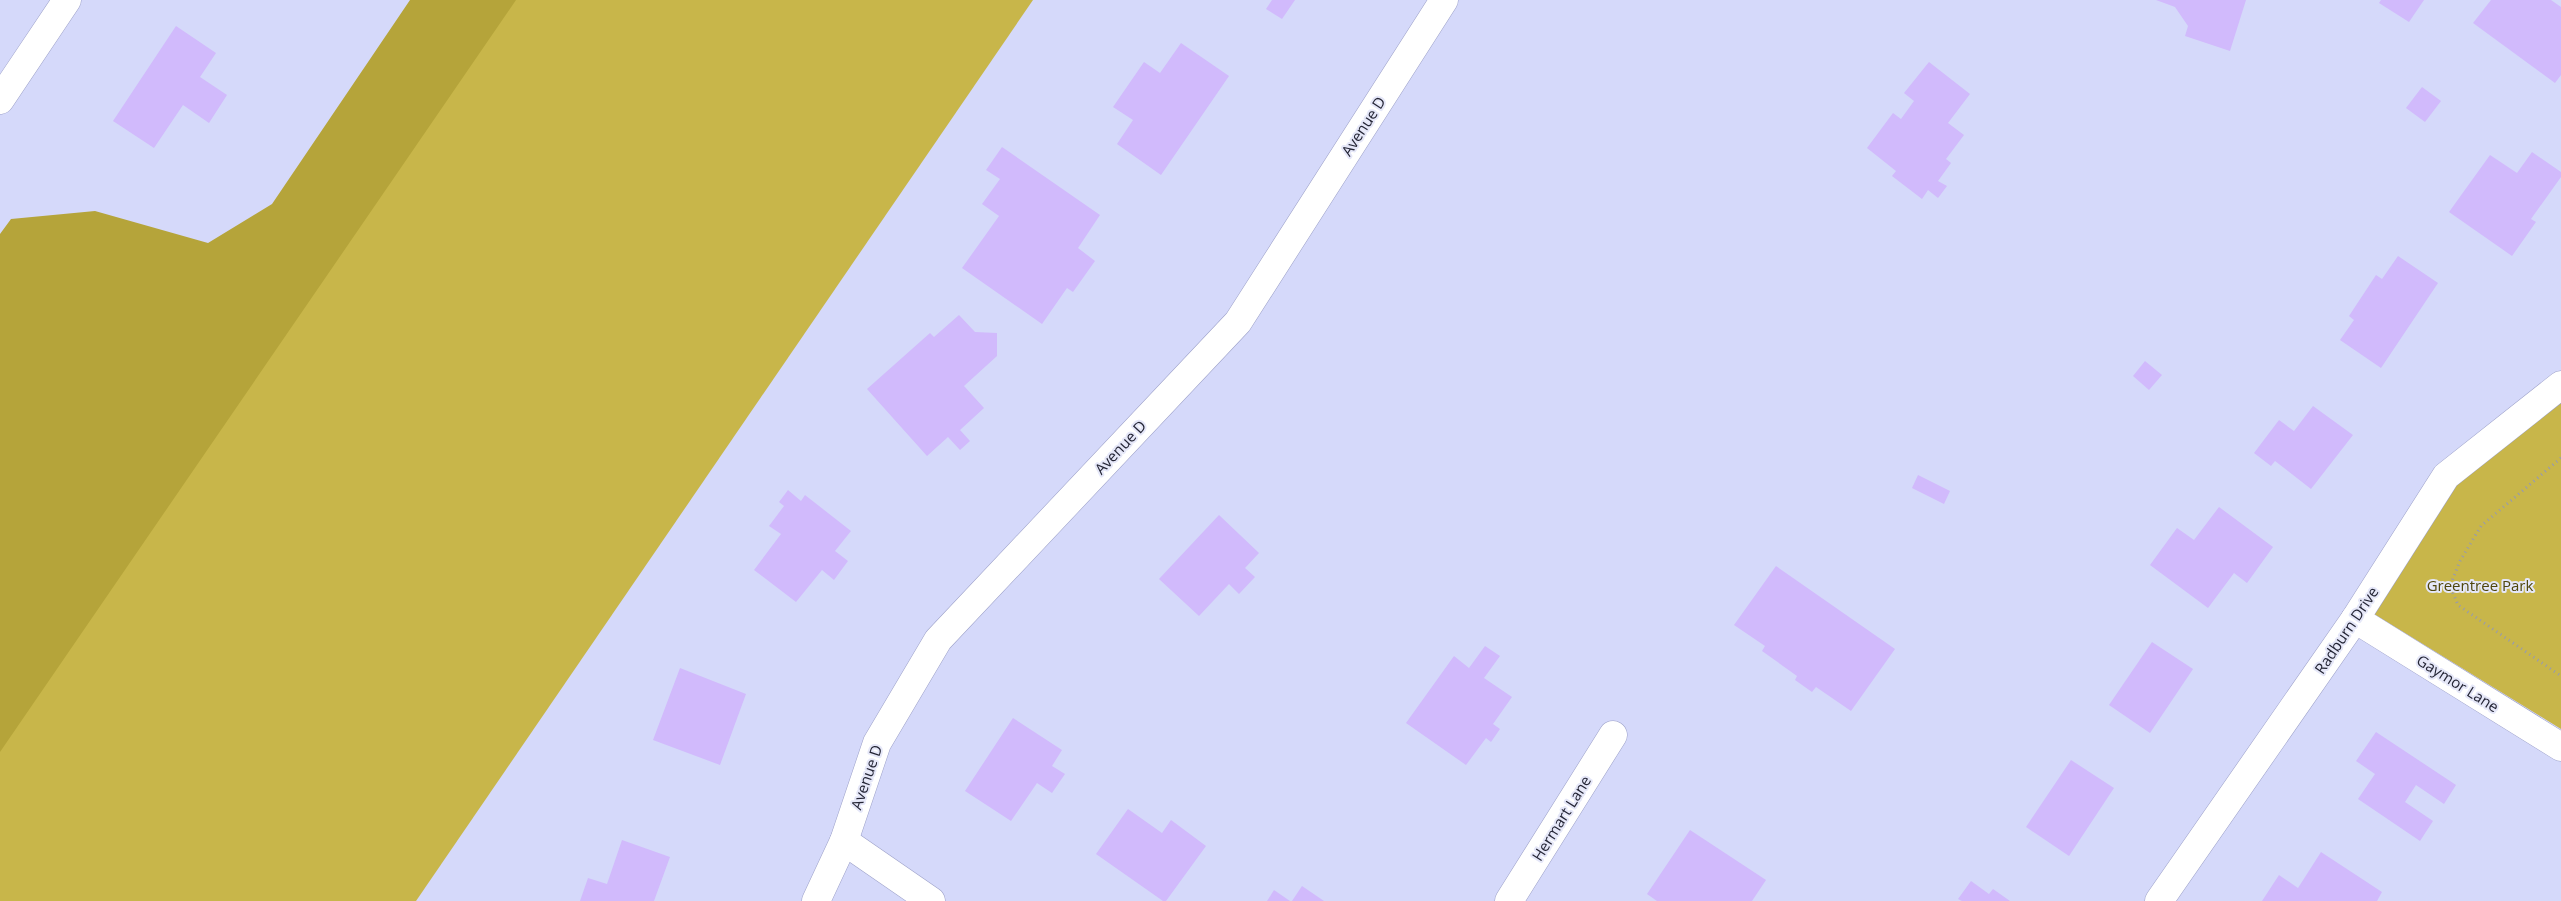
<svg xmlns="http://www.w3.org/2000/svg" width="2561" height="901" viewBox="0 0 2561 901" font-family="'Open Sans',sans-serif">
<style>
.green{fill:#c8b64a}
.forest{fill:#b5a43a}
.building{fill:#d1bafc}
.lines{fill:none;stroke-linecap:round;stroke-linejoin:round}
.minor-casing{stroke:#9ca0c8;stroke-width:29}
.path{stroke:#9699b4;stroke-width:3;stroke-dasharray:1 4;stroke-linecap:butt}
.minor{stroke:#fff;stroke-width:28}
.labels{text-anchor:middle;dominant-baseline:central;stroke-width:4;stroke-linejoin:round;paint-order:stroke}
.street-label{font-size:15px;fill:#242535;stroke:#e5e7f8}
.park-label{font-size:15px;fill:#4f460c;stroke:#e5e7f8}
</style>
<rect width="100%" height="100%" fill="#d5d9fa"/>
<g class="green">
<polygon points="490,0 1033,0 416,901 0,901 0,717"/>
<polygon points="2561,385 2561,729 2374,614 2446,476"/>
</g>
<polygon class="forest" points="410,0 516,0 0,752 0,234 11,219 95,211 208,243 272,204"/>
<g class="building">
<polygon points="1272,0 1295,0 1282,19 1266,9"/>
<polygon points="2156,0 2246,0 2230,51 2185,36 2188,26 2175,7"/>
<polygon points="2381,0 2424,0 2409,22 2379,3"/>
<polygon points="2491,0 2551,0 2561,7 2561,75 2555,83 2473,23"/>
<polygon points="176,26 216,53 200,77 227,95 209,123 183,105 154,148 113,121"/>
<polygon points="1181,43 1229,76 1161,175 1117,144 1133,120 1113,107 1144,62 1160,73"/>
<polygon points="1929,62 1970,94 1948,123 1964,135 1946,159 1951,163 1938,181 1947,186 1938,198 1928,190 1922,199 1892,176 1896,171 1867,148 1893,113 1901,119 1914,101 1904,93"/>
<polygon points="2422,87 2441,101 2425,122 2406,108"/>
<polygon points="1002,147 1100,215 1078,248 1095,261 1073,292 1067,288 1042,324 962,268 999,216 982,204 1000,179 986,170"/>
<polygon points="2532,152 2561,172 2561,177 2531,219 2536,222 2512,256 2449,212 2490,155 2517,173"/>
<polygon points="2398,256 2438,283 2381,368 2340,340 2354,320 2349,316 2376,275 2382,279"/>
<polygon points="959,315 975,332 997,333 997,356 964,386 984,408 960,430 970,441 960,450 948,437 927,456 867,389 930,333 934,337"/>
<polygon points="2145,361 2162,375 2149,390 2133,376"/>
<polygon points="2313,406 2353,435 2311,489 2275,461 2271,466 2254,453 2279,420 2294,431"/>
<polygon points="1918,475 1950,491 1944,504 1912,488"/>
<polygon points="788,490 801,501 805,495 851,531 835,551 848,561 834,580 822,570 796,602 754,570 781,534 769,526 784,506 779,502"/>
<polygon points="2219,507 2273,547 2247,583 2234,573 2208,608 2150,565 2177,528 2194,540"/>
<polygon points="1219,515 1259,553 1245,568 1255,577 1239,594 1229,584 1199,616 1159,579"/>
<polygon points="1776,566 1895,649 1851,711 1816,687 1812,692 1795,680 1797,676 1762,651 1765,646 1734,625"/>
<polygon points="2152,642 2193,669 2150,733 2109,705"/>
<polygon points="1485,646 1500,656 1484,678 1512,697 1493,724 1500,729 1491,742 1486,738 1466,765 1406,723 1454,656 1469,668"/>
<polygon points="680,668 746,694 720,765 653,740"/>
<polygon points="1013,718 1062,750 1052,766 1065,774 1052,793 1037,783 1011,821 965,791"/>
<polygon points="2376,732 2456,785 2444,804 2416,785 2405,802 2433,821 2420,841 2358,799 2375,774 2356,761"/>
<polygon points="2071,760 2114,788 2069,856 2026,827"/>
<polygon points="1128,809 1162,833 1171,820 1206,846 1166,901 1163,901 1096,854"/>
<polygon points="1690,830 1766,880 1752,901 1657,901 1647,894"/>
<polygon points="622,840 670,857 654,901 580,901 588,878 607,884"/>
<polygon points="2321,852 2382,892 2377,901 2262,901 2279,875 2298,888"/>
<polygon points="1971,881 1989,894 1993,889 2010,901 1962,901 1958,899"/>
<polygon points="1302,886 1324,901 1292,901"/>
<polygon points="1274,890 1290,901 1267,901"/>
</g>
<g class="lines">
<g class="minor-casing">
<g id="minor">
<polyline points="0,100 67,0"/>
<polyline points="2355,619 2561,747"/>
<polyline points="844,841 931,901"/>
<polyline points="816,901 844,841 877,743 938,640 1238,322 1444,0"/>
<polyline points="1509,901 1613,735"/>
<polyline points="2159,901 2355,619 2446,476 2561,385"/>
</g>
</g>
<polyline class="path" points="2561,458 2481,526 2460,561 2450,586 2458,605 2561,676"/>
<use href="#minor" class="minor"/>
</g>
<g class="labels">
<g class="street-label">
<text transform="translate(1363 126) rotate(-57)">Avenue D</text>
<text transform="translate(1120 447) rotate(-47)">Avenue D</text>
<text transform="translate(2346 630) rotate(-56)">Radburn Drive</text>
<text transform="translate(2458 683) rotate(32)">Gaymor Lane</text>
<text transform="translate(866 777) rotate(-71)">Avenue D</text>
<text transform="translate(1561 818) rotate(-58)">Hermart Lane</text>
</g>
<g class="park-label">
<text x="2480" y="585">Greentree Park</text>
</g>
</g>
</svg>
